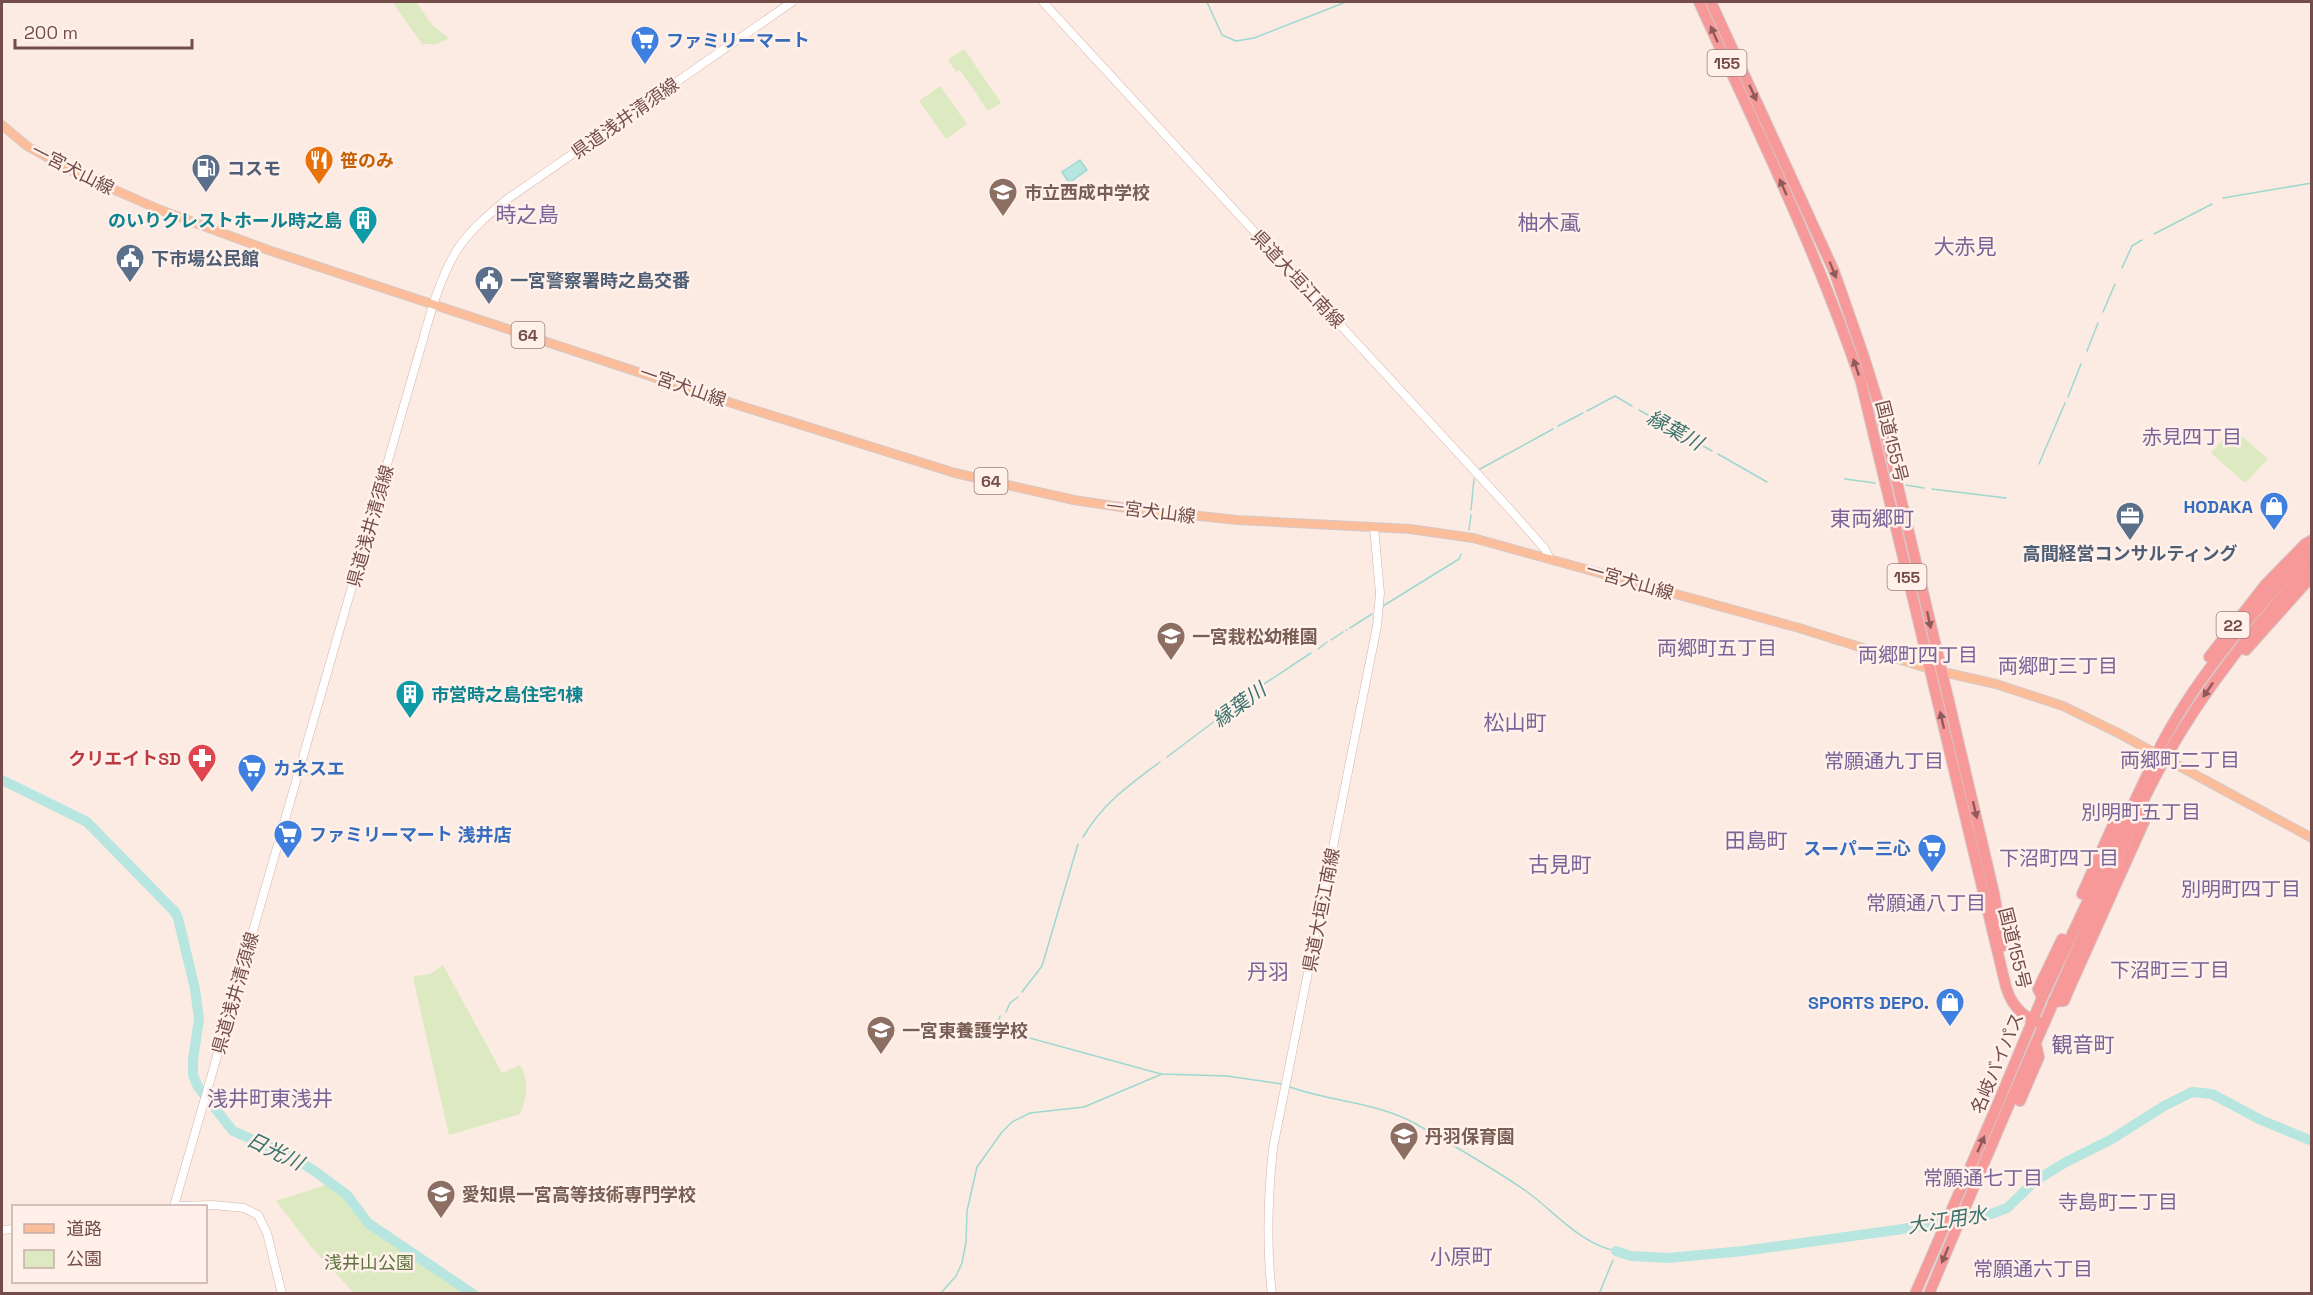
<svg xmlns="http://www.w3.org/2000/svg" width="2313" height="1295" viewBox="0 0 2313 1295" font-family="'Space Grotesk','Noto Sans JP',sans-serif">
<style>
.green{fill:#ddeac1}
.water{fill:#b7e6e0;stroke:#9dd8d1;stroke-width:1.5}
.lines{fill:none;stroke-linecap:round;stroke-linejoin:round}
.stream{stroke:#9dd8d1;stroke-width:1.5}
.river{stroke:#b7e6e0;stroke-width:10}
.secondary-casing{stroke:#d5b2ab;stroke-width:9}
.primary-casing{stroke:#d5c9c8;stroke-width:10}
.highway-casing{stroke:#d5c9c8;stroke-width:12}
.secondary{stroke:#fff;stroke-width:8}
.primary{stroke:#fcbd9a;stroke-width:8}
.highway{stroke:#f79899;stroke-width:10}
.oneway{fill:#8e5b59}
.labels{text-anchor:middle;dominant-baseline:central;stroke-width:5;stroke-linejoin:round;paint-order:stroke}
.shield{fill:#fff0e9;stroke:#9e7d79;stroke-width:1.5}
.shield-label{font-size:16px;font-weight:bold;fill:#744c49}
.shop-label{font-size:18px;font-weight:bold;fill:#366cbe;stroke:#fff0e9;text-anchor:start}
.street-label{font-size:18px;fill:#744c49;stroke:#fff0e9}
.food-label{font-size:18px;font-weight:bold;fill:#c56008;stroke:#fff0e9;text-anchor:start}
.service-label{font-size:18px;font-weight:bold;fill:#4e5e75;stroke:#fff0e9;text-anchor:start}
.education-label{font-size:18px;font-weight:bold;fill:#785e54;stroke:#fff0e9;text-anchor:start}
.culture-label{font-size:18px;font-weight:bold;fill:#0d838f;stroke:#fff0e9;text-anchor:end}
.health-label{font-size:18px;font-weight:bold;fill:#be3a42;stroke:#fff0e9;text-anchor:end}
.park-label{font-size:18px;fill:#5d743e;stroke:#fff0e9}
.water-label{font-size:20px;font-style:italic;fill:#3a736d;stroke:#fff0e9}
.neighbourhood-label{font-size:20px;fill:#786498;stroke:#fff0e9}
.quarter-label{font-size:21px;fill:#786498;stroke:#fff0e9}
</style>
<rect width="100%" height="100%" fill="#fcebe2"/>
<g class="green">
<polygon points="392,2 416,2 432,25 449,38 437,44 422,44"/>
<polygon points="964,49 1001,103 988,111 960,70 956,72 948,60"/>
<polygon points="940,86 967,124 946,139 919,101"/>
<polygon points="2233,428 2268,459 2245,483 2211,453"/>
<path d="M443,965l59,108 18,-8c10,17 7,32 0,49l-71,21 -36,-157 2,-2 15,-2z"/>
<polygon points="326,1185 342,1197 367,1223 471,1293 354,1293 313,1249 276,1201"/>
</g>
<polygon class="water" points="1080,160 1087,170 1069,183 1062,172"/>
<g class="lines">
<g class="stream">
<polyline points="1207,2 1222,35 1236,41 1254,38 1346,2"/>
<polyline points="2223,198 2312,183"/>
<polyline points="2154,234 2212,204"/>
<polyline points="2122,268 2132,246 2142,240"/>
<polyline points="2103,312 2115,284"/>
<polyline points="2087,351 2098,323"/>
<polyline points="2068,397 2081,364"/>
<polyline points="1639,410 1712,451"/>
<polyline points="1587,411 1615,396 1632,406"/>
<polyline points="1558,426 1583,413"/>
<polyline points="1718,454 1767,482"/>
<polyline points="2039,464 2065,403"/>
<polyline points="1480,469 1553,429"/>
<polyline points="1845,479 1875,483"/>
<polyline points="1906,485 1924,488"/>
<polyline points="1932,489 2006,498"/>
<polyline points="1471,510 1474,479"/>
<polyline points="1469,530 1471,515"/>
<polyline points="1383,606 1459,559 1461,554"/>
<polyline points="1350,628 1372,614"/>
<polyline points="1346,630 1347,630"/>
<polyline points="1331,640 1343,632"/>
<polyline points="1318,649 1327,642"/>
<polyline points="1167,757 1264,684 1311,653"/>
<path d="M1083,837c20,-34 46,-52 77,-75"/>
<polyline points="1022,992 1042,966 1078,844"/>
<polyline points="1006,1012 1010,1003 1018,997"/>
<polyline points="1000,1016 997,1029 1161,1074 1227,1076 1282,1084"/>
<path d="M1290,1087c41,15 87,15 126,37 37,21 75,43 110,67 28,20 54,53 90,60l-1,4"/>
<polyline points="940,1294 956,1276 962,1263 966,1242 967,1211 977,1167 1002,1132 1012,1122 1030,1113 1084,1107 1162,1074"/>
<polyline points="1599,1294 1613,1260"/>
</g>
<g class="river">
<polyline points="2,780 87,822 175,912"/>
<polyline points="174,910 178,918 195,989 199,1019 193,1060 193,1075 198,1087 233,1131 291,1156 316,1172 347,1195 368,1223 473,1294"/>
<polyline points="1616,1251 1631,1256 1668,1258 1743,1251 1896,1230 1991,1214 2007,1208 2035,1181 2066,1162 2112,1139 2164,1106 2192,1092 2212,1094 2261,1120 2312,1141"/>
</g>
<g class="secondary-casing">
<g id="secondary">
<polyline points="1043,2 1506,505 1545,549 1550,559"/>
<path d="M174,1206l241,-839c12,-39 21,-83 42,-117 13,-20 31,-35 49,-50l286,-198"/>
<polyline points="180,1206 213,1205 244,1208 258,1215 267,1233 282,1294"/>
<polyline points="2,1230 14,1229"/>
<path d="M1272,1294c-6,-49 -4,-98 1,-146l104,-522 3,-33 -6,-66"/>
</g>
</g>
<g class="primary-casing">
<polyline id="primary" points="2,125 27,146 72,171 158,209 268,250 738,405 955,473 1074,500 1127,508 1237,520 1410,529 1473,538 1799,628 1930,669 1996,684 2063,706 2120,734 2312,838"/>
</g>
<g class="highway-casing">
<g id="highway">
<path d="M1699,2c57,126 118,249 162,380l145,605c6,20 18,32 38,37"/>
<polyline points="1711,2 1834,271 1864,357 1878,402 1942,672 1994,893 2003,946"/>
<polyline points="2246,650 2312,576"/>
<polyline points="2209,657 2265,585 2305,544 2312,540"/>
<polyline points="2082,894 2113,825 2124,819"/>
<polyline points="2041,995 2038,989 2062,939"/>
<polyline points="2053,1002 2064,1001 2070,987 2144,822 2145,812 2142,806"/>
<polyline points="2020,1101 2039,1057 2036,1044"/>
<path d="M1915,1294l81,-186 46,-110 120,-255c39,-73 94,-134 150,-194"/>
<path d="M1929,1294c49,-118 99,-234 150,-350 28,-62 53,-126 86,-185 40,-72 92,-135 147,-196"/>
</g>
</g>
<use href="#secondary" class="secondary"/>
<use href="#primary" class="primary"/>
<use href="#highway" class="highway"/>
</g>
<defs><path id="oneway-solid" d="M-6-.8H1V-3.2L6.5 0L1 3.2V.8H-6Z" transform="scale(1.5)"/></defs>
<g class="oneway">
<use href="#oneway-solid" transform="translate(1714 34) rotate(-114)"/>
<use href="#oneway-solid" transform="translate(1753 93) rotate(65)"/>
<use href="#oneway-solid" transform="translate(1783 187) rotate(-114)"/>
<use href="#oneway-solid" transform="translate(1833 270) rotate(68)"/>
<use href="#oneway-solid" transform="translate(1856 367) rotate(-109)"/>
<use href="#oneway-solid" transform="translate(1929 620) rotate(78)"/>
<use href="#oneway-solid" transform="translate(2208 690) rotate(124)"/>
<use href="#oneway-solid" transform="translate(1942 720) rotate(-103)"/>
<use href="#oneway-solid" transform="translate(1975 810) rotate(77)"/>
<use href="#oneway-solid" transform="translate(1981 1144) rotate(-66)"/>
<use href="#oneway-solid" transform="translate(1945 1255) rotate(113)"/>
</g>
<defs>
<g id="supermarket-pin" transform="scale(1.5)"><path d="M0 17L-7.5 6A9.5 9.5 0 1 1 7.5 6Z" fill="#3f7fe0" stroke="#fff0e9"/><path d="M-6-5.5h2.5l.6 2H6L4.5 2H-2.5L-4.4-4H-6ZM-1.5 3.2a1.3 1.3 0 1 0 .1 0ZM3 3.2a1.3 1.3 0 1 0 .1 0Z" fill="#fff"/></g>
<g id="restaurant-pin" transform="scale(1.5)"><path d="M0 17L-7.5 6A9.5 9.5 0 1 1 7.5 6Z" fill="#e8710a" stroke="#fff0e9"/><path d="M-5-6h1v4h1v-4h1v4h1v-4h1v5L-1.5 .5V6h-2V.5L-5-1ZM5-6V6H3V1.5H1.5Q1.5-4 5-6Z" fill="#fff"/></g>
<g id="fuel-pin" transform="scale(1.5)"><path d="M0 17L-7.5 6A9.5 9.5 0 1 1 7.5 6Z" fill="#5c6f8a" stroke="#fff0e9"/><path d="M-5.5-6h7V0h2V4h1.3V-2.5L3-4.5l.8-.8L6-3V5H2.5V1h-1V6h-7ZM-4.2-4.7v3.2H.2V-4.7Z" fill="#fff"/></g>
<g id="school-pin" transform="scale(1.5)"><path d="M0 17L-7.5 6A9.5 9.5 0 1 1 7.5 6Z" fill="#8d6e63" stroke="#fff0e9"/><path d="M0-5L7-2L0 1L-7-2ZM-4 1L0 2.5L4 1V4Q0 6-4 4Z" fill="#fff"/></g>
<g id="building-pin" transform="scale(1.5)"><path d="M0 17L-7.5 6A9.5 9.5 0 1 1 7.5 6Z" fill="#0f9aa8" stroke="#fff0e9"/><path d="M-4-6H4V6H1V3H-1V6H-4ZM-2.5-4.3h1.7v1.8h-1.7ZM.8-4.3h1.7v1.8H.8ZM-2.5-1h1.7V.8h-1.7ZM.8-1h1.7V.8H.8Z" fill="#fff"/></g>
<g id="civic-pin" transform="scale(1.5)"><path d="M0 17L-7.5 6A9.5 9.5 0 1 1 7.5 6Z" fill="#5c6f8a" stroke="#fff0e9"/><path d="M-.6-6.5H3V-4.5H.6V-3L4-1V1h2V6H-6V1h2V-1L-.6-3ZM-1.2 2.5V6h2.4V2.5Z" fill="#fff"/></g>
<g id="shop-pin" transform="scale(1.5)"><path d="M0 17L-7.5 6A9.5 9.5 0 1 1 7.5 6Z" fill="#3f7fe0" stroke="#fff0e9"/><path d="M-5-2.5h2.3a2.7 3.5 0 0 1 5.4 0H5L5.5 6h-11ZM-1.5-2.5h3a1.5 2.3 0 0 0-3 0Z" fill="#fff"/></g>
<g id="office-pin" transform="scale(1.5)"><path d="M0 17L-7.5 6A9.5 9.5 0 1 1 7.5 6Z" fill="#5c6f8a" stroke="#fff0e9"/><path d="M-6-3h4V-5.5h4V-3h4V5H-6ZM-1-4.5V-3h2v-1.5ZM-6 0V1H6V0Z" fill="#fff"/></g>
<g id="pharmacy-pin" transform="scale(1.5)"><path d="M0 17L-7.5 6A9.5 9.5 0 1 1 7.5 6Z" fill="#e0444e" stroke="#fff0e9"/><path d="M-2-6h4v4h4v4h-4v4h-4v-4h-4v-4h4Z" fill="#fff"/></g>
</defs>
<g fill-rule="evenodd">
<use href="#supermarket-pin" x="645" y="40"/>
<use href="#restaurant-pin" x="319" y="160"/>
<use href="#fuel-pin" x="206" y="168"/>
<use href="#school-pin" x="1003" y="192"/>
<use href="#building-pin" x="363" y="220"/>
<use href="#civic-pin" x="130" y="258"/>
<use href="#civic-pin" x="489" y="280"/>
<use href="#shop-pin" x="2274" y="506"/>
<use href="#office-pin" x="2130" y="516"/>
<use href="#school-pin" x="1171" y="636"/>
<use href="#building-pin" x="410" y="694"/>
<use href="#pharmacy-pin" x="202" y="758"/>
<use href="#supermarket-pin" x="252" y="768"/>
<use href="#supermarket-pin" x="288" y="834"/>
<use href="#supermarket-pin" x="1932" y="848"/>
<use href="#shop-pin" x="1950" y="1002"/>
<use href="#school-pin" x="881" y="1030"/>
<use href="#school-pin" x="1404" y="1136"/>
<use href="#school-pin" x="441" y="1194"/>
</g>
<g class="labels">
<g class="shield">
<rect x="1707.5" y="50" width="39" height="26" rx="4.5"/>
<rect x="511.5" y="322" width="33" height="26" rx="4.5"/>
<rect x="974.5" y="468" width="33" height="26" rx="4.5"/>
<rect x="1887.5" y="564" width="39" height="26" rx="4.5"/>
<rect x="2216.5" y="612" width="33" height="26" rx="4.5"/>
</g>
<g class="shield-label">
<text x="1727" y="63">155</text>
<text x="528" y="335">64</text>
<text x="991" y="481">64</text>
<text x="1907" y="577">155</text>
<text x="2233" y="625">22</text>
</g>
<g class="shop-label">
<text x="666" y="40">ファミリーマート</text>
<text x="2253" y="506" text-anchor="end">HODAKA</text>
<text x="273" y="768">カネスエ</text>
<text x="309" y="834">ファミリーマート 浅井店</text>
<text x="1911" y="848" text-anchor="end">スーパー三心</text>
<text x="1929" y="1002" text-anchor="end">SPORTS DEPO.</text>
</g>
<g class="street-label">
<text transform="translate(625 118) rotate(-35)">県道浅井清須線</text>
<text transform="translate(73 169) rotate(27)">一宮犬山線</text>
<text transform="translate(1298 279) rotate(47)">県道大垣江南線</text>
<text transform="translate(683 386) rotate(19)">一宮犬山線</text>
<text transform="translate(1892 441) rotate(76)">国道155号</text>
<text transform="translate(1151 511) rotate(7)">一宮犬山線</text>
<text transform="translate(370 526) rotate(-74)">県道浅井清須線</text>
<text transform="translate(1630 581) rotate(16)">一宮犬山線</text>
<text transform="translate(1321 910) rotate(-79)">県道大垣江南線</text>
<text transform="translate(2015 948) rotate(76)">国道155号</text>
<text transform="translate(235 993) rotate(-74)">県道浅井清須線</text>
<text transform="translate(1997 1063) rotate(-67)">名岐バイパス</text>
</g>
<g class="food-label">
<text x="340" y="160">笹のみ</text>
</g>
<g class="service-label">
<text x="227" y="168">コスモ</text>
<text x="151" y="258">下市場公民館</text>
<text x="510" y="280">一宮警察署時之島交番</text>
<text x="2130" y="553" text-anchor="middle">高間経営コンサルティング</text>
</g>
<g class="education-label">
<text x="1024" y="192">市立西成中学校</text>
<text x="1192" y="636">一宮栽松幼稚園</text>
<text x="902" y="1030">一宮東養護学校</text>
<text x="1425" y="1136">丹羽保育園</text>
<text x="462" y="1194">愛知県一宮高等技術専門学校</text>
</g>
<g class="culture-label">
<text x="342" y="220">のいりクレストホール時之島</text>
<text x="431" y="694" text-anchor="start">市営時之島住宅1棟</text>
</g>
<g class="health-label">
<text x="181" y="758">クリエイトSD</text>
</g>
<g class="park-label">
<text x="369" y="1262">浅井山公園</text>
</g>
<g class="water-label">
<text transform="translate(1675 430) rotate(29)">縁葉川</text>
<text transform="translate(1239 705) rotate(-36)">縁葉川</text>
<text transform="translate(275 1151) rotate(26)">日光川</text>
<text transform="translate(1947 1220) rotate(-9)">大江用水</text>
</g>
<g class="neighbourhood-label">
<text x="2192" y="437">赤見四丁目</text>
<text x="1717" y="648">両郷町五丁目</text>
<text x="1918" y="655">両郷町四丁目</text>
<text x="2058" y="666">両郷町三丁目</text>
<text x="2180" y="760">両郷町二丁目</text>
<text x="1884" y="761">常願通九丁目</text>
<text x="2141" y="812">別明町五丁目</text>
<text x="2059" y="858">下沼町四丁目</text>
<text x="2241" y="889">別明町四丁目</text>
<text x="1926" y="903">常願通八丁目</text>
<text x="2170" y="970">下沼町三丁目</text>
<text x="1983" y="1178">常願通七丁目</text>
<text x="2118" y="1202">寺島町二丁目</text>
<text x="2033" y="1269">常願通六丁目</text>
</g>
<g class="quarter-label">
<text x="527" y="214">時之島</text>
<text x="1549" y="222">柚木颪</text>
<text x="1965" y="246">大赤見</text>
<text x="1872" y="518">東両郷町</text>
<text x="1515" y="722">松山町</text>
<text x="1756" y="840">田島町</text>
<text x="1560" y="864">古見町</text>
<text x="1268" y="971">丹羽</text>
<text x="2083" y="1044">観音町</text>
<text x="270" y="1098">浅井町東浅井</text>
<text x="1461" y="1256">小原町</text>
</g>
</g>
<rect width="2313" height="1295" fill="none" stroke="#744c49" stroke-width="6"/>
<rect x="12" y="1205" width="195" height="78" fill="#fff0e9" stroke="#c7aea9" stroke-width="1.5"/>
<rect x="24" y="1224" width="30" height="9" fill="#fcbd9a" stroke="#c7aea9" stroke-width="1.5"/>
<text x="66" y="1235" font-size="18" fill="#744c49">道路</text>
<rect x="24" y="1250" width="30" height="18" fill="#ddeac1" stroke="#c7aea9" stroke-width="1.5"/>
<text x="66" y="1265" font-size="18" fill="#744c49">公園</text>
<path d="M15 39v9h177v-9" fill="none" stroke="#744c49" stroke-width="3"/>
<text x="24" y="39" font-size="18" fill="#744c49" stroke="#fff0e9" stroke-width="4.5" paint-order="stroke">200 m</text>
</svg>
